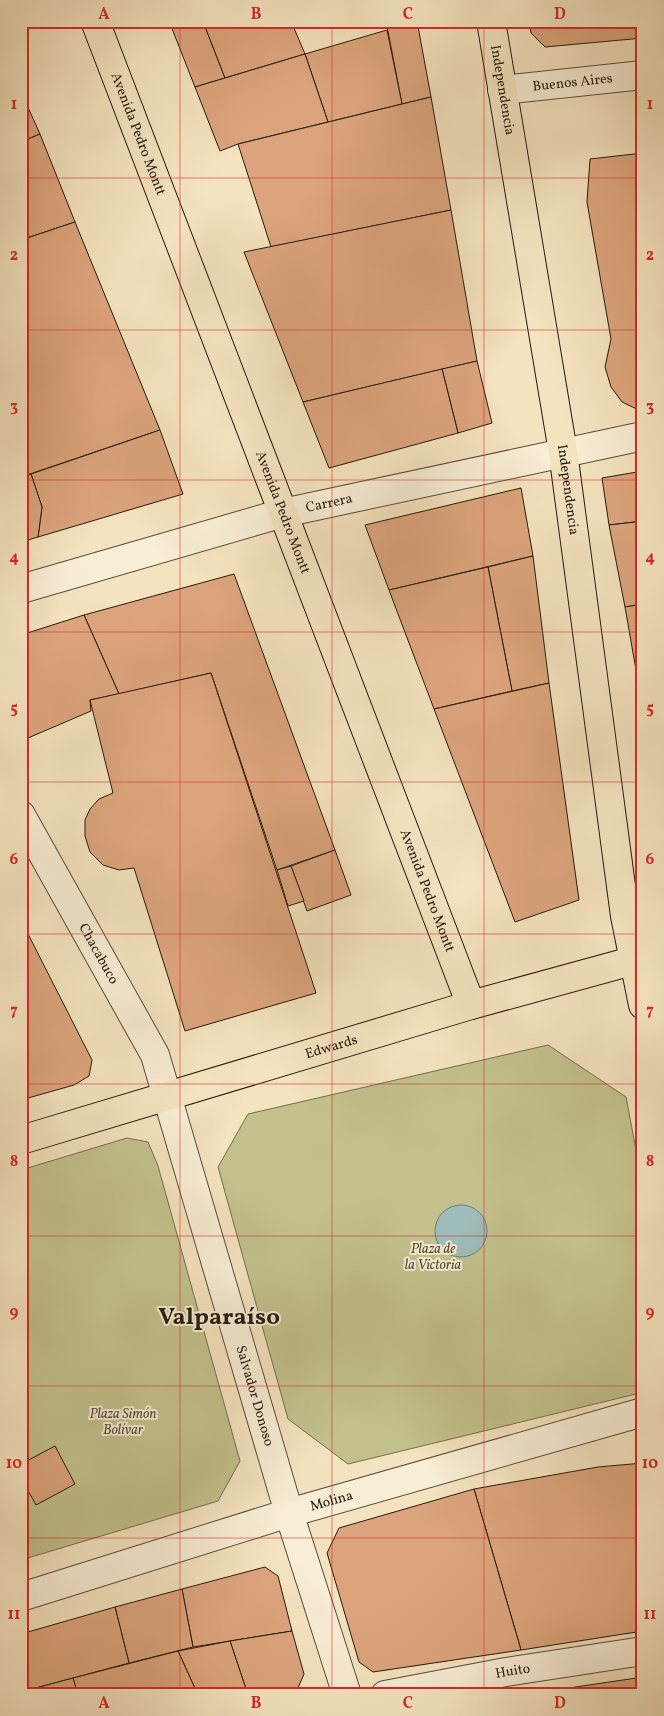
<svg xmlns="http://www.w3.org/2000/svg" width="664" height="1716" viewBox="0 0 664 1716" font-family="Vollkorn,serif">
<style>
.green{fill:#c2c18d;stroke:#746e4e}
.water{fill:#9ebdba;stroke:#6e7c76}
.building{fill:#dca47c;stroke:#251a0f}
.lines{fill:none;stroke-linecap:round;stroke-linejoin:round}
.minor-casing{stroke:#594c3b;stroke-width:30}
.major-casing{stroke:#251a0f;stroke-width:30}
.minor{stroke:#f8edd5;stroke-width:28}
.major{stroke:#f4e3bf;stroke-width:28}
.grid{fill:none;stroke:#d62828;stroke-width:1;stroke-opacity:0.55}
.labels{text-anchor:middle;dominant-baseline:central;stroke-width:4;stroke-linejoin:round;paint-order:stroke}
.street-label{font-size:14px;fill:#251a0f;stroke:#f8edd5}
.park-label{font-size:14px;font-style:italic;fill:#544c35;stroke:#f8edd5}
.town-label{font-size:24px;font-weight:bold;fill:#251a0f;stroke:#f8edd5}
.neatline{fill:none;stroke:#d62828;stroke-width:2}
.grid-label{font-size:16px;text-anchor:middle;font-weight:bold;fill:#d62828}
</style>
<rect width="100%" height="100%" fill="#f4e3bf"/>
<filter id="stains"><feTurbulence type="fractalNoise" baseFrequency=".004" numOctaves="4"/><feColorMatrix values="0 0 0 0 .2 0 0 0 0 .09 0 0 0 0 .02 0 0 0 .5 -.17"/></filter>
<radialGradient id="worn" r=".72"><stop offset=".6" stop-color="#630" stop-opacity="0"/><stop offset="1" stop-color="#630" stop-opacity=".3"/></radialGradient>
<g class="green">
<polygon points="548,1045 626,1097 643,1187 643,1379 636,1394 348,1464 288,1419 218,1167 248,1114"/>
<polygon points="127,1138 148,1142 158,1166 240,1461 218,1501 21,1560 21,1170"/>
</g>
<circle class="water" cx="461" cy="1231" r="26"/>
<g class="building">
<polygon points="169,21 226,21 206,29 225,78 195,87"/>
<polygon points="226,21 291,21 305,54 225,78 206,29"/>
<polygon points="386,21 417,21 431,97 402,104"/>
<polygon points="529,21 643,21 643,38 545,47 531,33"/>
<polygon points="387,30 402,104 328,122 305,54"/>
<polygon points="305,54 328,122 238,144 220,151 195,87"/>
<polygon points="21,92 40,134 21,142"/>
<polygon points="431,97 451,210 271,247 238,144"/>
<polygon points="40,134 75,222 21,240 21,142"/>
<polygon points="643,153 643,412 622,402 611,387 605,367 611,339 587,202 590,159"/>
<polygon points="451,210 477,361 303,402 244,252"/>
<polygon points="75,222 160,430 21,477 21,240"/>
<polygon points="477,361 492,423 458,433 442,369"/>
<polygon points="442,369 458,433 329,468 303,402"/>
<polygon points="160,430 183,494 38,537 42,507 31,474"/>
<polygon points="643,471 643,521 609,525 602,478"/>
<polygon points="31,474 42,507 38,537 21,542 21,477"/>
<polygon points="521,488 533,556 389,590 365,525"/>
<polygon points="643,521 643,604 625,607 609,525"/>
<polygon points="533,556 549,683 512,691 488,567"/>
<polygon points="488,567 512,691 434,709 389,590"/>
<polygon points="234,574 335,850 277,870 211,673 119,694 84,615"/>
<polygon points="643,604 643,686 639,687 625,607"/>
<polygon points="84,615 119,694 90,700 91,711 21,741 21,635"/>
<polygon points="211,673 316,993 185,1031 134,868 119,870 103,865 90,852 85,836 85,820 90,809 99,799 113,793 90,700"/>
<polygon points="549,683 579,900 515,922 434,709"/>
<polygon points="335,850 351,895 307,911 291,866"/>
<polygon points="291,866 304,901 288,906 277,870"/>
<polygon points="26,930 92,1060 89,1076 74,1085 21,1100 21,931"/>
<polygon points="55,1446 75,1484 36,1505 21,1478 21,1464"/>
<polygon points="643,1463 643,1631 521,1650 474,1489 598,1467"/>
<polygon points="474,1489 521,1650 373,1672 359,1662 327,1553 339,1528"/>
<polygon points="265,1567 278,1576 292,1631 193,1647 182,1589"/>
<polygon points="182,1589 193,1647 129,1663 115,1607"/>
<polygon points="115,1607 129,1663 21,1692 21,1634"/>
<polygon points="292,1631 304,1674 295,1695 248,1695 230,1641"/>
<polygon points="230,1641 248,1695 198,1695 178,1651"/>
<polygon points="178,1651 198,1695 78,1695 73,1678"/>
<polygon points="643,1677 643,1695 564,1695 562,1689"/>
<polygon points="73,1678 78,1695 21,1695 21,1692"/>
<polygon points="562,1689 564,1695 528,1695"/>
</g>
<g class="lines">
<g class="minor-casing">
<g id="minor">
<path id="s1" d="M502,90l141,-15"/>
<path id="s2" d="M21,589l262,-76 360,-77"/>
<path id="s3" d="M21,815l134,240 134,458 58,182"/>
<path id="s4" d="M21,1597l268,-84 354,-101"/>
<path id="s5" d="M385,1695l121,-23 137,-21"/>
</g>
</g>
<g class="major-casing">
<g id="major">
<path id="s6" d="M95,21l376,984"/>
<path id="s7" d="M491,21l72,431 62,464 18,89"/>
<path id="s8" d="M21,1140l450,-135 172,-47"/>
</g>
</g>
<use href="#minor" class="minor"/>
<use href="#major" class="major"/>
</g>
<path class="grid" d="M180,21v1674M332,21v1674M484,21v1674M21,178h622M21,330h622M21,480h622M21,632h622M21,782h622M21,934h622M21,1084h622M21,1236h622M21,1386h622M21,1538h622"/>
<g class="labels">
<g class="street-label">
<text stroke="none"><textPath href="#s1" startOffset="71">Buenos Aires</textPath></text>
<text stroke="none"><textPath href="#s7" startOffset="70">Independencia</textPath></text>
<text stroke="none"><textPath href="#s6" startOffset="121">Avenida Pedro Montt</textPath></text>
<text stroke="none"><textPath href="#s7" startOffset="475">Independencia</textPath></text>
<text stroke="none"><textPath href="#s2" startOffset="320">Carrera</textPath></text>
<text stroke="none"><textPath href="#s6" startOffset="526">Avenida Pedro Montt</textPath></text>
<text stroke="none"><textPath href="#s6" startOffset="931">Avenida Pedro Montt</textPath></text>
<text stroke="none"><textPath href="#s3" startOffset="159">Chacabuco</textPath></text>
<text stroke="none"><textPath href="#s8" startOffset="324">Edwards</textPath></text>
<text stroke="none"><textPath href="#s3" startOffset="630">Salvador Donoso</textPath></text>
<text stroke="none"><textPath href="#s4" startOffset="325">Molina</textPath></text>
<text stroke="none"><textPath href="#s5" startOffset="130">Huito</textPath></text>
</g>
<g class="park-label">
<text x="433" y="1249">Plaza de<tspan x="433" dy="16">la Victoria</tspan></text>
<text x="123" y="1414">Plaza Simón<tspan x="123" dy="16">Bolívar</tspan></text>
</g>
<g class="town-label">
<text x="219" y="1318">Valparaíso</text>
</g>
</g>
<rect width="664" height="1716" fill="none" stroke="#f4e3bf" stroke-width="55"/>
<rect x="28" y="28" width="608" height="1660" class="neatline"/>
<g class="grid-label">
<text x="104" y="19">A</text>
<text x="256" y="19">B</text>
<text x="408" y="19">C</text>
<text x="560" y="19">D</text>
<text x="14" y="109">1</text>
<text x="650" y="109">1</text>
<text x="14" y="260">2</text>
<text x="650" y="260">2</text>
<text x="14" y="411">3</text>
<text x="650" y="411">3</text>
<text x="14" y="562">4</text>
<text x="650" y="562">4</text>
<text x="14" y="713">5</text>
<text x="650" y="713">5</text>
<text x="14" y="864">6</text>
<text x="650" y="864">6</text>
<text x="14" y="1015">7</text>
<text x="650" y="1015">7</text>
<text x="14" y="1166">8</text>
<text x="650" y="1166">8</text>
<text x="14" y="1317">9</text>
<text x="650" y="1317">9</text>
<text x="14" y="1468">10</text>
<text x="650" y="1468">10</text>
<text x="14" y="1619">11</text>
<text x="650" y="1619">11</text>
<text x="104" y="1708">A</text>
<text x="256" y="1708">B</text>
<text x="408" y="1708">C</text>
<text x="560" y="1708">D</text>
</g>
<rect width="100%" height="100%" filter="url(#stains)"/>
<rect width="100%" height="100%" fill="url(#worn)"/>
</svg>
